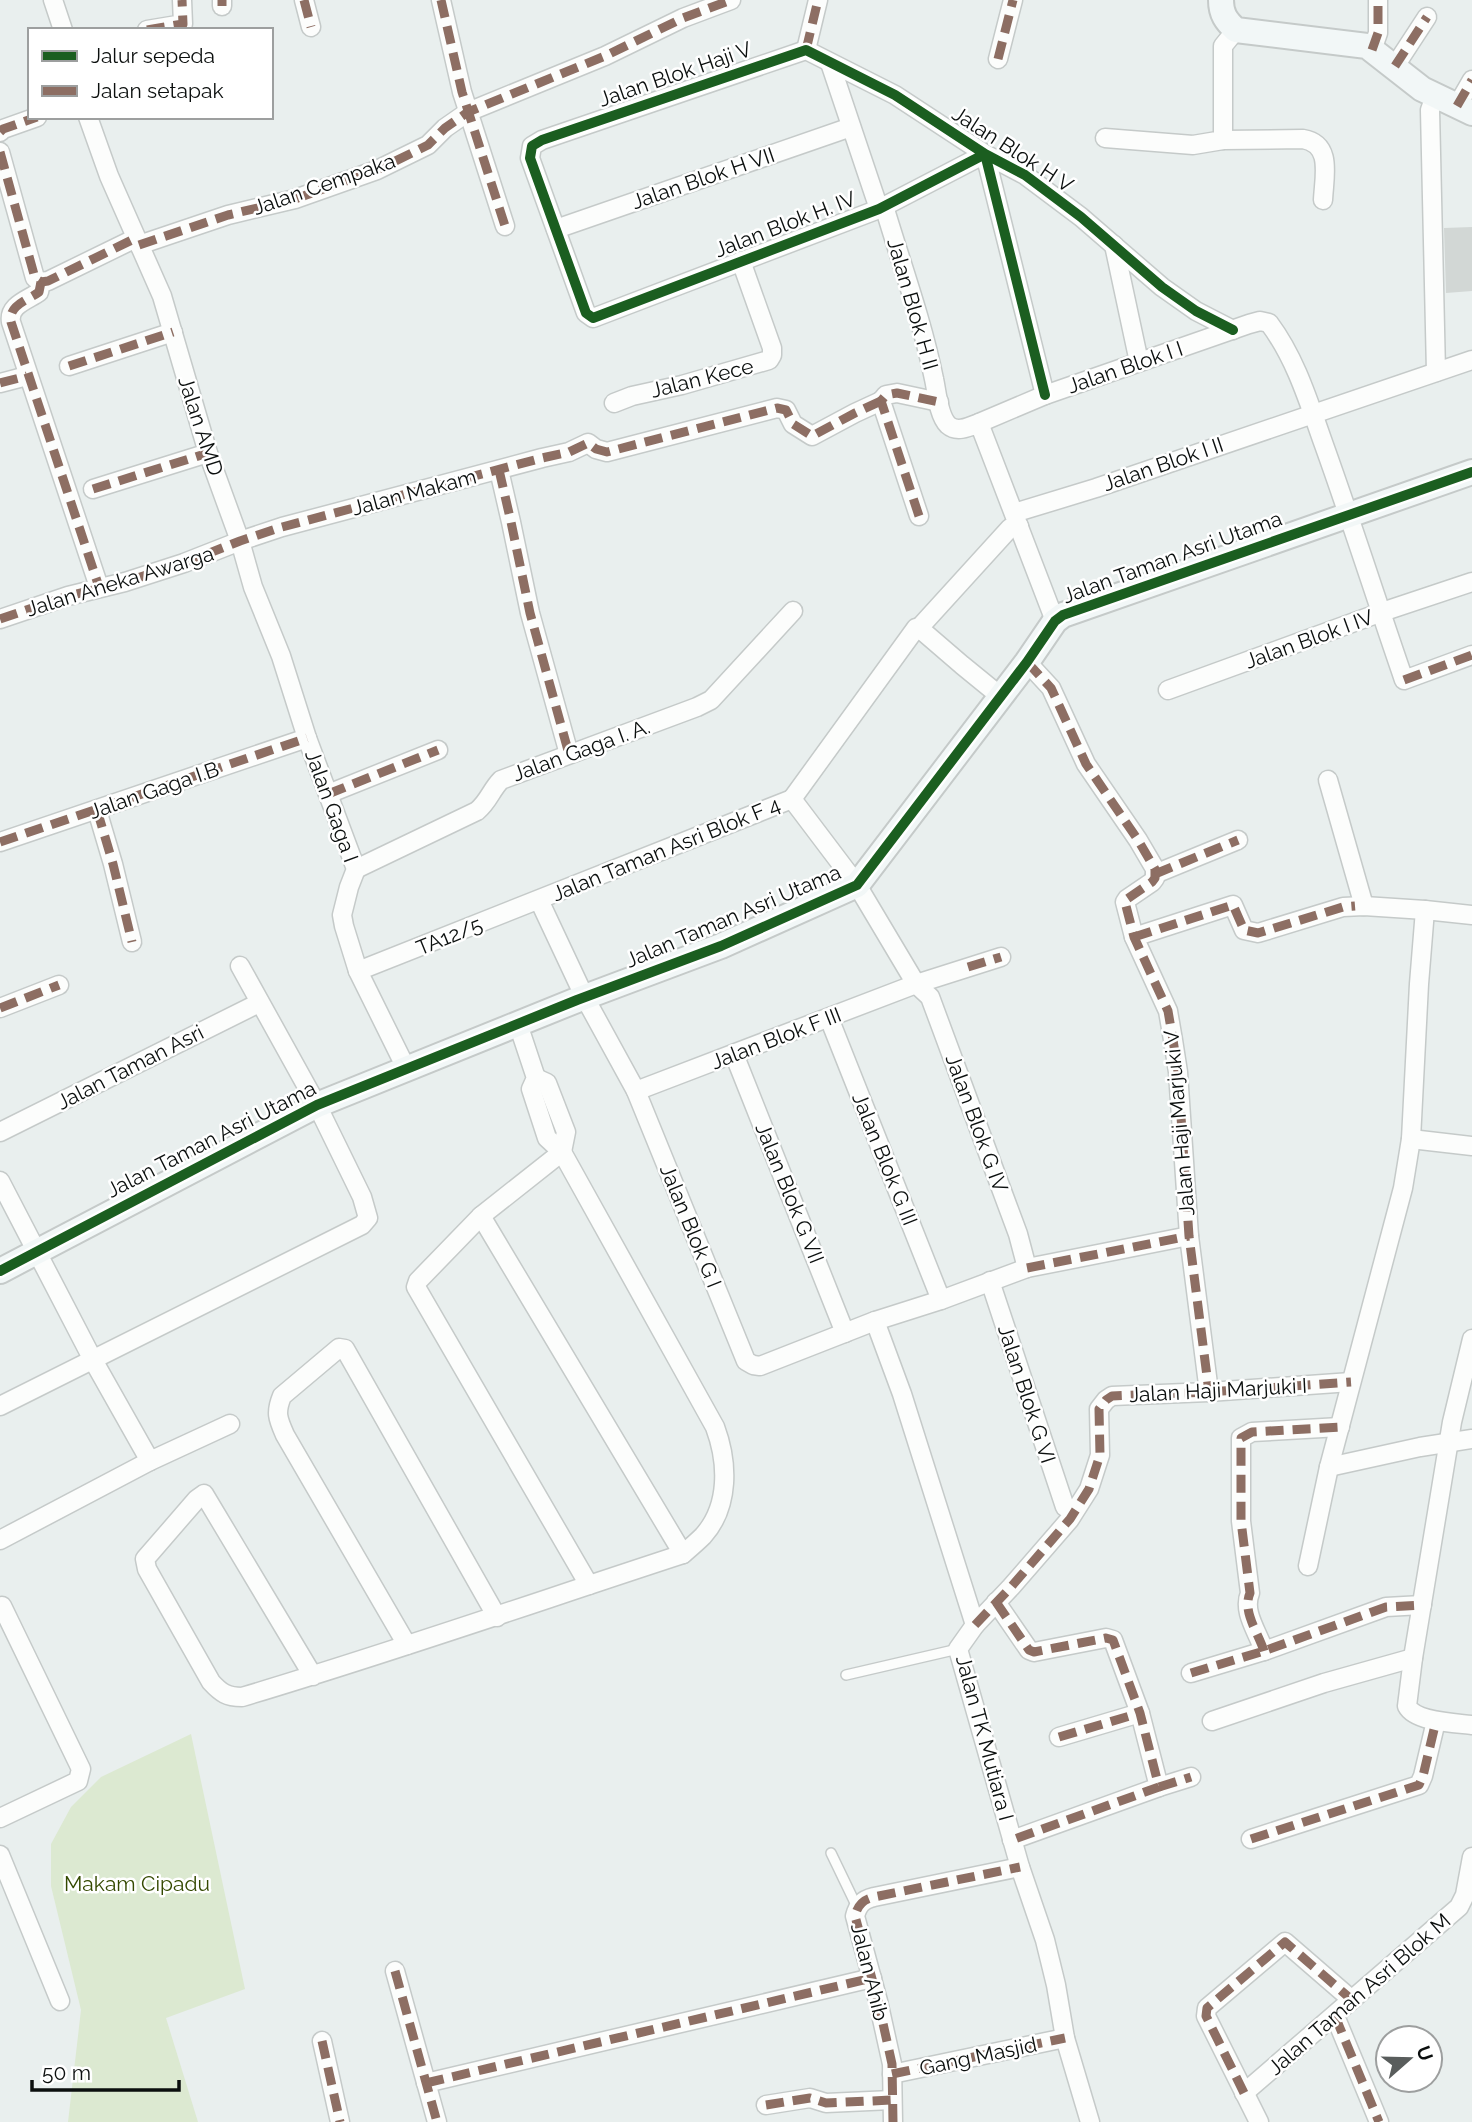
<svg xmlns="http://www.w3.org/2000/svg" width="1472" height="2122" viewBox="0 0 1472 2122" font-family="Raleway,sans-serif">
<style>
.green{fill:#dce9d1}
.building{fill:#d2d7d5}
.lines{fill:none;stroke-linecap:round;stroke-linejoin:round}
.lane-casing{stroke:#c5cac9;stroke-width:12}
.street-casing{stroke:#c5cac9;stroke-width:21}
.secondary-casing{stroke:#c5cac9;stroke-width:28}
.lane{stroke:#fcfdfc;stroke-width:9}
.street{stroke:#fcfdfc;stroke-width:18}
.secondary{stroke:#f2f7f7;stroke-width:24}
.quiet{stroke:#8d6e63;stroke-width:9;stroke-dasharray:18 9;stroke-linecap:butt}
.cycleway-casing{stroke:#fff;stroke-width:15}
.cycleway{stroke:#1b5e20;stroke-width:10}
.labels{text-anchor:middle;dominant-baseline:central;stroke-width:5;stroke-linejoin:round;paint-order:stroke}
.street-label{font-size:21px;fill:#0b0f0e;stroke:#fff}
.park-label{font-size:21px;fill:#344900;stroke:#fff}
</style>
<rect width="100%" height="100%" fill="#e9efee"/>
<polygon class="green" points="191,1734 245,1989 166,2018 198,2122 68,2122 81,2010 51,1886 51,1844 71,1807 101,1777"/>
<polygon class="building" points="1472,227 1472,291 1446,293 1444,228"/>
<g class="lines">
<g class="lane-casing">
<g id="lane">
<polyline points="846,1675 958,1649"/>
<polyline points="831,1853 857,1907"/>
</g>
</g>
<g class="street-casing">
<g id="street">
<polyline points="53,0 63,30"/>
<polyline points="222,0 222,6"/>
<polyline points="304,0 311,27"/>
<polyline points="441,0 462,92 505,226"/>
<polyline points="147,30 183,24 182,0"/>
<polyline points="806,50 818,0"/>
<polyline points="1372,50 1378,33 1378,0"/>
<polyline points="998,59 1013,0"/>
<polyline points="830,63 879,209"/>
<polyline points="1395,66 1427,17"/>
<polyline points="1435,96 1430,110 1436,372"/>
<polyline points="1457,106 1472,80"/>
<polyline points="88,117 109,176 162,296 208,453 240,541 253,587 281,656 307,738 356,869 349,887 342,915 344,926 358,971 406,1068"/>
<polyline points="0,132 3,129 37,117"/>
<polyline points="1105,138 1193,145 1223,140 1223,46 1236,30"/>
<path d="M1223,140l80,-1c30,5 21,38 20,61"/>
<polyline points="0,152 35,278 41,282"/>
<path d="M884,206c17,57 38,114 50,173 3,13 4,36 14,46 9,8 21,2 31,-2l76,198"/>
<polyline points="556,229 851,127"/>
<polyline points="139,245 228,215 295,199 377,170 428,145 445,128 468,112 605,56 683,18 731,0"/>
<polyline points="1114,245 1139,362"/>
<path d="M41,282l-2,10c-11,8 -31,13 -28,30l88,265"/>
<polyline points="41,282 48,281 136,238"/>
<polyline points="69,366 173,332"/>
<polyline points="0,383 27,376"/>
<polyline points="1045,395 985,154 879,209 593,318 586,313 530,158 532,146 542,140 806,50 895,95 985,154 1025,175 1081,217 1162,287 1196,311 1233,330"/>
<polyline points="614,403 632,396 682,385 769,360 772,355 772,348 741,261"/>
<path d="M979,423l66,-28 204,-71 11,-3 9,2c27,36 40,80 55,122 28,78 53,157 80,235l68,-25"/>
<polyline points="499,470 511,522 530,613 569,754"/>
<polyline points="93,489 208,453"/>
<polyline points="1014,513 1096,488 1472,360"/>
<polyline points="919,516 881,401 886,395 897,393 939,402"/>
<polyline points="0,619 68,596 125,582 184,563 240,541 282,527 542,458 569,452 588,443 596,449 607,452 777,408 786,410 793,424 812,436 855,413 881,401"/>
<polyline points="919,628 1010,528 1019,526"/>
<polyline points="1027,662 1051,688 1086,764 1138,840 1155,869 1155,878 1152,882 1127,899 1125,902 1134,937 1168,1011 1173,1040 1178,1072 1189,1236 1209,1392"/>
<polyline points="1168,690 1382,612 1472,582"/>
<polyline points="1328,780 1364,906"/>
<polyline points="328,794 438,750"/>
<polyline points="792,799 857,885 916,984 930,997 1018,1234 1027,1268"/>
<polyline points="792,799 916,628 919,628 962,665 1000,696"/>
<polyline points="97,810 113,864 132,942"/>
<polyline points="0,842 307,738"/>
<path d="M356,869l121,-58c12,-10 14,-21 24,-31l196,-73 14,-7 82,-89"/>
<polyline points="1155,874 1238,840"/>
<polyline points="539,900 585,998 636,1091 746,1361 753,1365 760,1366 875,1321 941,1300 1027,1268 1189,1236"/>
<polyline points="1134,937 1233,905 1244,930 1258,933 1343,907 1364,906 1425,910 1472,915"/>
<polyline points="358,971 792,799"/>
<polyline points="0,1008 59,985"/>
<polyline points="829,1018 941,1300"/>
<polyline points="734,1054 845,1333"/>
<polyline points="536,1078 547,1083 566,1132 562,1152 481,1216 418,1281 416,1287 589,1585"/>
<polyline points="636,1091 916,984 1001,957"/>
<polyline points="0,1132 259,1003"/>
<polyline points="1411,1139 1472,1146"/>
<polyline points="0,1181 93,1360 150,1461"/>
<polyline points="481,1216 683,1554"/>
<polyline points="990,1281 1065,1507"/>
<polyline points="875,1321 902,1394 975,1625 958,1649 1020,1867 1045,1940 1056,1985 1065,2038 1090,2122"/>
<path d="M1472,1339l-20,83 -39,236 -6,48c8,16 48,17 65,19"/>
<polyline points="0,1406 362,1225 368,1218 362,1197 317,1105 240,966"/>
<polyline points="1329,1467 1420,1447 1472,1439"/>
<polyline points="0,1540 150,1461 230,1424"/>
<polyline points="1308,1566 1329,1467 1403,1188 1411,1139 1419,984 1425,910"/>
<polyline points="996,1602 1029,1650 1034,1652 1106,1638 1113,1640 1140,1713 1159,1787 1012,1840"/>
<polyline points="975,1625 1011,1587 1070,1519 1089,1489 1100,1455 1099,1409 1106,1400 1112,1396 1209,1392 1351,1382"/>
<path d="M407,1645l-122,-210c-7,-16 -10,-22 -3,-39l57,-48 6,1 152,268"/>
<path d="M1264,1651c-6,-19 -22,-39 -14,-58l-9,-72v-83l11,-6 88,-5"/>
<polyline points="1191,1673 1264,1651 1386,1607 1422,1605"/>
<path d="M313,1676l-109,-182 -7,5 -52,60 2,10 64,113c10,11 16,15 31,15 148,-44 294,-95 441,-143 7,-6 14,-12 20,-18 27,-30 25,-74 12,-109l-153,-275 -15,-14 -16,-49 5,-11 -18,-54"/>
<polyline points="1212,1721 1324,1683 1413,1658"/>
<polyline points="1059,1737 1140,1713"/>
<polyline points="1159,1787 1191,1777"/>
<polyline points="0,1818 78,1781 81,1769 2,1606"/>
<polyline points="1251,1839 1419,1785 1423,1776 1436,1721"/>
<polyline points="0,1855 60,2001"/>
<polyline points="395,1971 437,2122"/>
<polyline points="1335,2016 1379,2122"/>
<polyline points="322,2041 340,2122"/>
<polyline points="892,2074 1065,2038"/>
<polyline points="426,2083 872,1978"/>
<polyline points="1244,2093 1459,1907 1465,1895 1472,1857"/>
<polyline points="766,2105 810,2098 826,2103 892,2100"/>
<path d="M893,2122l-1,-58 -14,-63 -23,-85c3,-11 7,-16 19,-19l146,-30"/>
<polyline points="1259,2122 1206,2016 1207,2008 1285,1942 1352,2000"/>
</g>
</g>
<g class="secondary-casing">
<g id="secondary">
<path d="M1221,0c0,14 5,21 15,30l131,16 55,43 50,24"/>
<polyline points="0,1271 317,1105 577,1000 721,946 857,885 1027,662 1055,621 1063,615 1472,472"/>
</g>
</g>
<use href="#lane" class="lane"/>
<use href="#street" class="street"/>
<use href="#secondary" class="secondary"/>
<g class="quiet">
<polyline points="222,0 222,6"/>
<polyline points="304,0 311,27"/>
<polyline points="441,0 462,92 505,226"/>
<polyline points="147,30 183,24 182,0"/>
<polyline points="806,50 818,0"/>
<polyline points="1372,50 1378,33 1378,0"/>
<polyline points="998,59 1013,0"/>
<polyline points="1395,66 1427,17"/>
<polyline points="1457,106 1472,80"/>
<polyline points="0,132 3,129 37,117"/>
<polyline points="0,152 35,278 41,282"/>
<polyline points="139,245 228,215 295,199 377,170 428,145 445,128 468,112 605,56 683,18 731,0"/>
<path d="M41,282l-2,10c-11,8 -31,13 -28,30l88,265"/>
<polyline points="41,282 48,281 136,238"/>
<polyline points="69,366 173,332"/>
<polyline points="0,383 27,376"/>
<polyline points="499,470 511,522 530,613 569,754"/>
<polyline points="93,489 208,453"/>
<polyline points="919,516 881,401 886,395 897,393 939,402"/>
<polyline points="0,619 68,596 125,582 184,563 240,541 282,527 542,458 569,452 588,443 596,449 607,452 777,408 786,410 793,424 812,436 855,413 881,401"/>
<polyline points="1027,662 1051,688 1086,764 1138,840 1155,869 1155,878 1152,882 1127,899 1125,902 1134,937 1168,1011 1173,1040 1178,1072 1189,1236 1209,1392"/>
<polyline points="1404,680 1472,655"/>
<polyline points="328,794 438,750"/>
<polyline points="97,810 113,864 132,942"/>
<polyline points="0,842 307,738"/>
<polyline points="1155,874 1238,840"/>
<polyline points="1134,937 1233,905 1244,930 1258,933 1343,907 1355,906"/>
<polyline points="968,967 1001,957"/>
<polyline points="0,1008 59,985"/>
<polyline points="1027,1268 1189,1236"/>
<polyline points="996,1602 1029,1650 1034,1652 1106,1638 1113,1640 1140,1713 1159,1787 1012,1840"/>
<polyline points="975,1625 1011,1587 1070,1519 1089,1489 1100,1455 1099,1409 1106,1400 1112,1396 1209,1392 1351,1382"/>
<path d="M1264,1651c-6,-19 -22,-39 -14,-58l-9,-72v-83l11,-6 88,-5"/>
<polyline points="1191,1673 1264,1651 1386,1607 1422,1605"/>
<polyline points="1059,1737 1140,1713"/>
<polyline points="1159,1787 1191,1777"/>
<polyline points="1251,1839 1419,1785 1423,1776 1436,1721"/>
<polyline points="395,1971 437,2122"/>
<polyline points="1335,2016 1379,2122"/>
<polyline points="322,2041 340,2122"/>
<polyline points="892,2074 1065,2038"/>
<polyline points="426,2083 872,1978"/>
<polyline points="1244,2093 1206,2016 1207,2008 1285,1942 1352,2000"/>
<polyline points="766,2105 810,2098 826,2103 892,2100"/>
<path d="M893,2122l-1,-58 -14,-63 -23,-85c3,-11 7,-16 19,-19l146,-30"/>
</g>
<g class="cycleway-casing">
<g id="cycleway">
<polyline points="1045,395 985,154 879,209 593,318 586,313 530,158 532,146 542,140 806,50 895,95 985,154 1025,175 1081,217 1162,287 1196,311 1233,330"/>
<polyline points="0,1271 317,1105 577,1000 721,946 857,885 1027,662 1055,621 1063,615 1472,472"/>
</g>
</g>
<use href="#cycleway" class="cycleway"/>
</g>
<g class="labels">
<g class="street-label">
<text transform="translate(675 74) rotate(-19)">Jalan Blok Haji V</text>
<text transform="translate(1013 149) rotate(33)">Jalan Blok H V</text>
<text transform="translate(703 178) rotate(-19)">Jalan Blok H VII</text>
<text transform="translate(324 184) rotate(-19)">Jalan Cempaka</text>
<text transform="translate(785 224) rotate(-21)">Jalan Blok H. IV</text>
<text transform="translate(913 304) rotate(74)">Jalan Blok H II</text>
<text transform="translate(1125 367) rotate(-19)">Jalan Blok I I</text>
<text transform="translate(702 378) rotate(-14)">Jalan Kece</text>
<text transform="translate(201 426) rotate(72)">Jalan AMD</text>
<text transform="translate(1163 464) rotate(-19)">Jalan Blok I II</text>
<text transform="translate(414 492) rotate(-15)">Jalan Makam</text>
<text transform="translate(1172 557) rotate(-20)">Jalan Taman Asri Utama</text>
<text transform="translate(120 581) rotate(-17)">Jalan Aneka Awarga</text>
<text transform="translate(1309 639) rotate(-20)">Jalan Blok I IV</text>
<text transform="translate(581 750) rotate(-20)">Jalan Gaga I. A.</text>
<text transform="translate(154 790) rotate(-19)">Jalan Gaga I.B</text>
<text transform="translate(332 806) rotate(70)">Jalan Gaga I</text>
<text transform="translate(666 849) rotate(-22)">Jalan Taman Asri Blok F 4</text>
<text transform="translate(733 916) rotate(-23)">Jalan Taman Asri Utama</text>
<text transform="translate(449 936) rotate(-22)">TA12/5</text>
<text transform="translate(776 1038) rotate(-21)">Jalan Blok F III</text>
<text transform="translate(130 1067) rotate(-27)">Jalan Taman Asri</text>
<text transform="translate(977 1123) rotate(70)">Jalan Blok G IV</text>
<text transform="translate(1179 1123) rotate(-95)">Jalan Haji Marjuki V</text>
<text transform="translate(211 1139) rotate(-27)">Jalan Taman Asri Utama</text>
<text transform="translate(885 1159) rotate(68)">Jalan Blok G III</text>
<text transform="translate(790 1193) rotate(68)">Jalan Blok G VII</text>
<text transform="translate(691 1226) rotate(68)">Jalan Blok G I</text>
<text transform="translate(1218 1390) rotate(-3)">Jalan Haji Marjuki I</text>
<text transform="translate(1027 1394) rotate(72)">Jalan Blok G VI</text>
<text transform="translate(985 1738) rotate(75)">Jalan TK Mutiara I</text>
<text transform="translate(870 1972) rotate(76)">Jalan Ahib</text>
<text transform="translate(1359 1994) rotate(-41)">Jalan Taman Asri Blok M</text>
<text transform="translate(978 2056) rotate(-12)">Gang Masjid</text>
</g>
<g class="park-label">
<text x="137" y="1883">Makam Cipadu</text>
</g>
</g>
<rect x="28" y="28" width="245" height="91" fill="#ffffff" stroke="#9d9f9f" stroke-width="2"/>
<rect x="42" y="51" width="35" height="10" fill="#1b5e20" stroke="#9d9f9f" stroke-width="2"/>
<text x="91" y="63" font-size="21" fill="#0b0f0e">Jalur sepeda</text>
<rect x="42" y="86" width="35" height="10" fill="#8d6e63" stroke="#9d9f9f" stroke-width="2"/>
<text x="91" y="98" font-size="21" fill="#0b0f0e">Jalan setapak</text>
<g transform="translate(1409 2059) rotate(70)"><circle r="33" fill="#ffffff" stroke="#9d9f9f" stroke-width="2"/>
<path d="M0-5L12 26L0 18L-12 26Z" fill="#595d5c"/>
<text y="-10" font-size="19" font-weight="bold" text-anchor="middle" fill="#0b0f0e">U</text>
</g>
<path d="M32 2080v10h147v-10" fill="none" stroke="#0b0f0e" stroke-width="3.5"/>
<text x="42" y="2080" font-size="21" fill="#0b0f0e" stroke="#ffffff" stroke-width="5" paint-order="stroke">50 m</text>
</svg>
